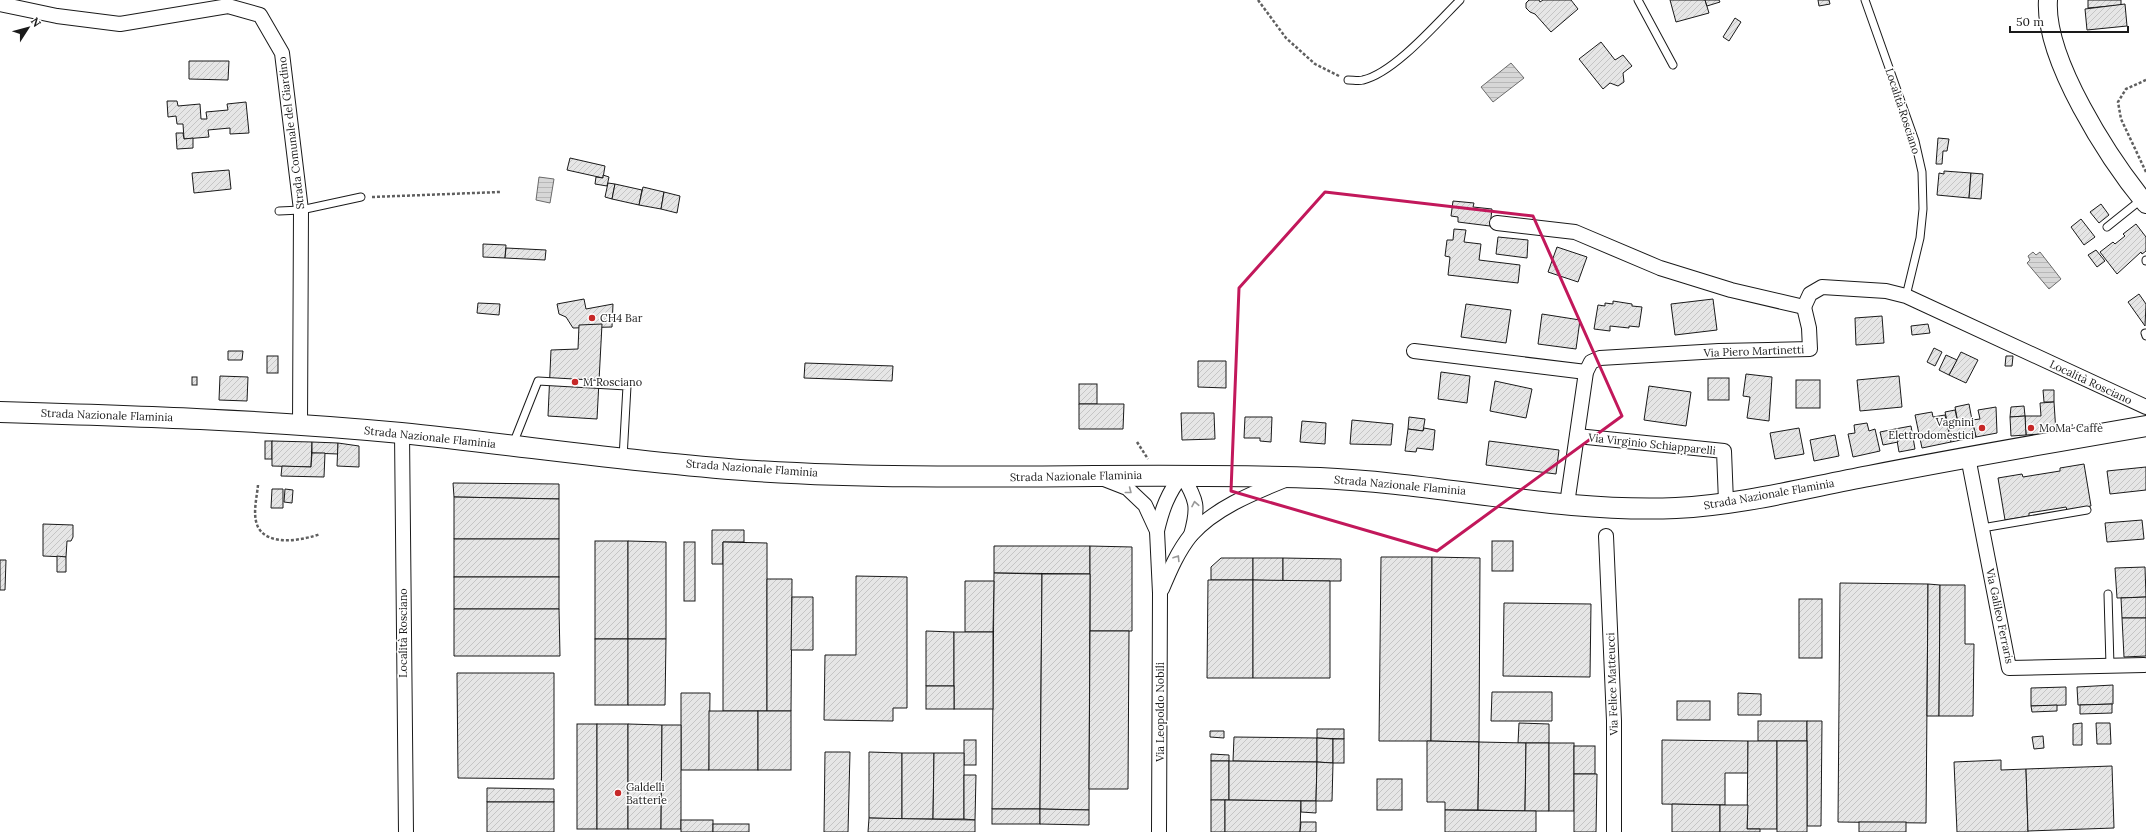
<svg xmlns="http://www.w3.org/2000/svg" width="2146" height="832" viewBox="0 0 2146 832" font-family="Lora,serif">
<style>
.water{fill:url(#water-rules);stroke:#6a6a6a}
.building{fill:url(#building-hatch);stroke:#1a1a1a}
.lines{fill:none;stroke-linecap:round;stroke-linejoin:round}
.service-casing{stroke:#1a1a1a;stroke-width:9}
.minor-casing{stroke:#1a1a1a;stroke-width:16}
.tertiary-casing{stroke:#1a1a1a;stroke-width:20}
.secondary-casing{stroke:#1a1a1a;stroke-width:22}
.path{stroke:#5f5f5f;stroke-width:2.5;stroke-dasharray:3 2;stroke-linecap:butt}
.service{stroke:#fff;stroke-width:7}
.minor{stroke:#fff;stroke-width:14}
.tertiary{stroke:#fff;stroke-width:18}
.secondary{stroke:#fff;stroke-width:20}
.oneway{stroke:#989898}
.marked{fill:none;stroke:#c2185b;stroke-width:3;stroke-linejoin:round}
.poi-dot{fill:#c62828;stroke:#fff;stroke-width:1.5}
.labels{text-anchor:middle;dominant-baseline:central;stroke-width:3;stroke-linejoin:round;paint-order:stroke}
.street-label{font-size:11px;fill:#1a1a1a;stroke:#fff}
.poi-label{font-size:11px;fill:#1a1a1a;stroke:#fff;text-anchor:start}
</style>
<defs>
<pattern id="water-rules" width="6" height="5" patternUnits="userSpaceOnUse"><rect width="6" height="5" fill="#d7d7d7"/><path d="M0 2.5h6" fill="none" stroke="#b8b8b8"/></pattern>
<pattern id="building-hatch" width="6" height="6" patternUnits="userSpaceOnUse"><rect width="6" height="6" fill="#e6e6e6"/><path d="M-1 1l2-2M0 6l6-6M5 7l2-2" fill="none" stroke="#c5c5c5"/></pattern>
</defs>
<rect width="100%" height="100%" fill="#fff"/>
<g class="water">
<polygon points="1511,63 1524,78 1493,102 1481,87"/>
<polygon points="539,177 554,179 550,203 536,200"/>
<polygon points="2033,252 2036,255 2040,252 2061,279 2049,289 2027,263 2030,260 2028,256"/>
</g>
<g class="building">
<polygon points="1529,0 1539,0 1540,2 1543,0 1571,0 1578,9 1551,32 1535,14 1530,12 1526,8 1526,3"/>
<polygon points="1670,0 1705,0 1709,13 1676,22"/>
<polygon points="1705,0 1719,0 1720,2 1707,6"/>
<polygon points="1818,0 1829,0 1830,4 1819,6"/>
<polygon points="2088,0 2121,0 2121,5 2088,8"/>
<polygon points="2125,4 2127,26 2087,30 2085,9"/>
<polygon points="1735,18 1741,22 1729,41 1723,37"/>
<polygon points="1601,42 1615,60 1623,55 1632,66 1623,73 1624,82 1618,86 1610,83 1603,89 1579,59"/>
<polygon points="189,61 229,61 228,80 189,79"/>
<polygon points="167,101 177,101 178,106 200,104 201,119 207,119 206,112 228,110 227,104 246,102 249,133 230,134 230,128 208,130 209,137 184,139 183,124 177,124 176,116 168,117"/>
<polygon points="176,133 183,133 184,139 193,138 193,148 177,149"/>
<polygon points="1938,138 1949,139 1947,151 1943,151 1942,164 1936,164"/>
<polygon points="570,158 605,166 603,178 567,170"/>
<polygon points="229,170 231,189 194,193 192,173"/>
<polygon points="1944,171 1971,173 1969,198 1937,195 1939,173 1944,174"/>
<polygon points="1971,173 1983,174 1981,199 1969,198"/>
<polygon points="603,175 609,177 607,186 595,184 596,177 603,178"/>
<polygon points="608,183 615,184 612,199 605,197"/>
<polygon points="615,184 642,190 639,205 612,199"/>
<polygon points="643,187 664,192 661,209 639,205"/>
<polygon points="664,192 680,196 677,213 661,209"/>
<polygon points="1453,201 1474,203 1473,207 1492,209 1490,226 1458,222 1458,217 1451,216"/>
<polygon points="2101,204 2109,215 2099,223 2090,212"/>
<polygon points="2081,219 2095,237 2084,245 2071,227"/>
<polygon points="2136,224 2146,237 2146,251 2142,254 2141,252 2117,274 2100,252 2113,242 2115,244 2125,236 2123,234"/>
<polygon points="1454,229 1466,230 1464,242 1481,244 1479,260 1520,265 1518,283 1448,275 1450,257 1445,256 1447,240 1453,240"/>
<polygon points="1498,237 1528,240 1527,258 1496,254"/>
<polygon points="483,244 506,245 505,258 483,257"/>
<polygon points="1557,247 1587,257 1578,282 1548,272"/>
<polygon points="506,248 546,250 545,260 505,258"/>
<polygon points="2096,250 2105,261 2097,267 2088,255"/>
<polygon points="2139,294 2146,304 2145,326 2128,302"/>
<polygon points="584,299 586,309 613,304 612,327 573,328 566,317 559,314 557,304"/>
<polygon points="1713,299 1717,330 1675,335 1671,304"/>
<polygon points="1613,301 1632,304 1632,306 1642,307 1639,327 1629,326 1629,328 1610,326 1610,331 1594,329 1598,305 1605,306 1605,303 1613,304"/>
<polygon points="478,303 500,304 499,315 477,313"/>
<polygon points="1466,304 1511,310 1506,343 1461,337"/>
<polygon points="1542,314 1580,320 1576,349 1538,344"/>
<polygon points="1882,316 1884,343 1856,345 1855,318"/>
<polygon points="602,324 597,419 548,416 551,350 578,349 579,325"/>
<polygon points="1928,324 1930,333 1912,335 1911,326"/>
<polygon points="1934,348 1942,352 1935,366 1927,362"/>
<polygon points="228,351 243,351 242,360 228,360"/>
<polygon points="1961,352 1978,360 1966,383 1949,375"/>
<polygon points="1946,355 1957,360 1949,375 1939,370"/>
<rect x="267" y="356" width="11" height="17"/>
<polygon points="2006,356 2013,356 2012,366 2005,366"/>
<polygon points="1198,361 1226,361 1226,388 1198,387"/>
<polygon points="805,363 893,366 892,381 804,378"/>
<polygon points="1441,372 1470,376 1467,403 1438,399"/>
<polygon points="1746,374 1772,377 1769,421 1747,418 1750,397 1743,396"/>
<polygon points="220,376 248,377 247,401 219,400"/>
<polygon points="1899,376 1902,407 1860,411 1857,380"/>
<rect x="192" y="377" width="5" height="8"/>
<rect x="1708" y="378" width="21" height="22"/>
<rect x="1796" y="380" width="24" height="28"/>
<polygon points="1495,381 1532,389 1526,418 1490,411"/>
<rect x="1079" y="384" width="18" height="20"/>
<polygon points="1649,386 1691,392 1686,426 1644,420"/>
<polygon points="2043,390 2054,390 2054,402 2044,402"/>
<polygon points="2054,402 2056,433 2026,435 2025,416 2041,416 2040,403"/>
<polygon points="1079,404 1124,404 1123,429 1079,429"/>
<polygon points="1969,404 1972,420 1958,423 1955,407"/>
<polygon points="2024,406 2025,416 2010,417 2011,407"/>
<polygon points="1996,407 1997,433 1976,437 1972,420 1980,419 1978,410"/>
<polygon points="1955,410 1958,423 1948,425 1945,412"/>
<polygon points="1932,412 1933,417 1945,415 1951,442 1922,448 1915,415"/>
<polygon points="1181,413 1214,413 1215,439 1182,440"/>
<polygon points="2025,416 2026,435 2011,436 2010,417"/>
<polygon points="1245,417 1272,417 1271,442 1260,441 1260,438 1244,438"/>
<polygon points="1409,417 1425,419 1423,431 1408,429"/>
<polygon points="1352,420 1393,424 1391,445 1350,444"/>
<polygon points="1972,420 1976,437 1951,442 1948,425"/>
<polygon points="1302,421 1326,423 1325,444 1300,442"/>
<polygon points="1867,423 1869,431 1875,429 1880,451 1853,457 1848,434 1855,433 1854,425"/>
<polygon points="1911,426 1915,449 1899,452 1895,429"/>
<polygon points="1424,428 1435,430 1433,450 1417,448 1416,452 1405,451 1408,429 1423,431"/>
<polygon points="1799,428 1804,454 1775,459 1770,433"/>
<polygon points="1895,429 1898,442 1883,445 1880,432"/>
<polygon points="1835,435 1839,456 1814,461 1810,440"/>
<rect x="265" y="441" width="7" height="18"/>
<polygon points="272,441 312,442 311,467 272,466"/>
<polygon points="1489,441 1559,450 1556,474 1486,465"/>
<polygon points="312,442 338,443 338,454 312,453"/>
<polygon points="338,443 359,446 359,467 337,466"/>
<polygon points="312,453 325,453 324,477 281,476 282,466 311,467"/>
<polygon points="2084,464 2091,506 2067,510 2066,507 2029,513 2029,516 2005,520 1998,478 2022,474 2023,477 2060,471 2060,468"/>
<polygon points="2146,467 2146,490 2110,494 2107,471"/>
<polygon points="453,483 559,484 559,499 454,497"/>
<polygon points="272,489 283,489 283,508 271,508"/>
<polygon points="285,489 293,490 292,503 284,502"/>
<polygon points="454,497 559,499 559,539 454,539"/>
<polygon points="2142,520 2144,539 2107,542 2105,523"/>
<polygon points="43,524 73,525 73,537 71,541 67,541 66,557 43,556"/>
<polygon points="712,530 744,530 744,542 723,542 723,564 712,564"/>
<rect x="454" y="539" width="105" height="38"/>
<rect x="595" y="541" width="33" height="98"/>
<polygon points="628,541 666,542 666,639 628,639"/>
<rect x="1492" y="541" width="21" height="30"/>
<rect x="684" y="542" width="11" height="59"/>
<polygon points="723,542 767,543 767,711 723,711"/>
<polygon points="994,546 1090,546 1090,574 994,573"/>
<polygon points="1090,546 1132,547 1132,631 1090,631"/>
<polygon points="57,556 66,557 66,572 57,572"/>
<polygon points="1381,557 1432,557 1431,741 1379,741"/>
<polygon points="1432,557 1480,558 1479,742 1431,741"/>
<polygon points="1221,558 1253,558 1253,580 1211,580 1211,567"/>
<polygon points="1253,558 1283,558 1283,581 1253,580"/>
<polygon points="1283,558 1341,559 1341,581 1283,581"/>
<polygon points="0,560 6,560 5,590 0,590"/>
<polygon points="2145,567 2146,597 2117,598 2115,568"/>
<polygon points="994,573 1042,574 1040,809 992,809"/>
<polygon points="1042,574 1090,574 1089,810 1040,809"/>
<polygon points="856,576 907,577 907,708 893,708 893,721 824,720 825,655 856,655"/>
<rect x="454" y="577" width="105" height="32"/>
<polygon points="767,579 792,579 791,711 767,711"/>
<polygon points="1208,580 1253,580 1253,678 1207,678"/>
<polygon points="1253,580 1330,581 1330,678 1253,678"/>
<polygon points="965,581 994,581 993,632 965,632"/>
<polygon points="1840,583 1928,584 1926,823 1838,822"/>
<polygon points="1928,584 1940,585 1939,716 1927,716"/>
<polygon points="1940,585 1965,585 1965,644 1974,644 1973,716 1939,716"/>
<polygon points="792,597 813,597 813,650 791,650"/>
<polygon points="2146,597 2146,618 2122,618 2121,598"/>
<rect x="1799" y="599" width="23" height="59"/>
<polygon points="1504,603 1591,604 1590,677 1503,676"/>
<polygon points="454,609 559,609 560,656 454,656"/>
<polygon points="2122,618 2146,618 2146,656 2124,657"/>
<polygon points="926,631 954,632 954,686 926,686"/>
<polygon points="1090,631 1129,631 1128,789 1089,789"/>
<rect x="954" y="632" width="39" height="77"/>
<rect x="595" y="639" width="33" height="66"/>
<polygon points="628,639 666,639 665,705 628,705"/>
<polygon points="457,673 554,673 554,779 458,778"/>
<polygon points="2113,685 2113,704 2078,705 2077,687"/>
<rect x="926" y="686" width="28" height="23"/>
<polygon points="2066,687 2066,705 2031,706 2031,688"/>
<polygon points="1492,692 1552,692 1552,721 1491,721"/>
<polygon points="681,693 710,693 709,770 681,770"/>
<polygon points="1738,693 1761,694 1761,715 1738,715"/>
<rect x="1677" y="701" width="33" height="19"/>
<polygon points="2112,704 2112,713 2080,714 2080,705"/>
<polygon points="2057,705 2057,711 2032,712 2031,706"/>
<rect x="709" y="711" width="49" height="59"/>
<rect x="758" y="711" width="33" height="59"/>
<rect x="1758" y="721" width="49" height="20"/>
<polygon points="1807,721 1822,721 1821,826 1807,826"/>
<polygon points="1519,723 1549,724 1549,743 1518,743"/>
<polygon points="2082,723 2082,745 2073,745 2073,724"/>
<polygon points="2096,723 2110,723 2111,744 2097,744"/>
<rect x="577" y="724" width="20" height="105"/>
<rect x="597" y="724" width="31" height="105"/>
<polygon points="628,724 662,725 661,829 628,829"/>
<polygon points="662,725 681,725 681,829 661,829"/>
<polygon points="1317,729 1344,729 1344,739 1317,738"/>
<polygon points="1210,731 1224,731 1224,738 1210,737"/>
<polygon points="2043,736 2044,748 2034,749 2032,737"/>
<polygon points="1234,737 1317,738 1317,762 1233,761"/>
<polygon points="1317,738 1333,739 1333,763 1317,762"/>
<rect x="1333" y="739" width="11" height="24"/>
<rect x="964" y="740" width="12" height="25"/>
<polygon points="1662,740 1748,741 1748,773 1725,773 1725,805 1662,804"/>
<polygon points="1427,741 1479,742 1478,810 1445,810 1445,802 1427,802"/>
<polygon points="1748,741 1777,741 1777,829 1747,829"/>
<rect x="1777" y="741" width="30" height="91"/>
<polygon points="1479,742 1526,743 1525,811 1478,810"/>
<polygon points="1526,743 1549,743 1549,811 1525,811"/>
<rect x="1549" y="743" width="25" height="68"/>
<rect x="1574" y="746" width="21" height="28"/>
<polygon points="825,752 850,752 848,832 824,832"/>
<polygon points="869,752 902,753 902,819 869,818"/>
<polygon points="902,753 934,753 933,819 902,819"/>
<polygon points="934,753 964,753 964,819 933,819"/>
<polygon points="1211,754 1229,755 1229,761 1211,761"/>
<polygon points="2001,760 2001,770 2026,769 2028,832 1957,832 1954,762"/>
<rect x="1211" y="761" width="18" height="39"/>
<polygon points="1229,761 1317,762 1316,801 1229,800"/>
<polygon points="1317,762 1333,763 1332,801 1316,801"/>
<polygon points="2112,766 2114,828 2028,831 2026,769"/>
<polygon points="1574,774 1597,774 1596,832 1574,832"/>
<polygon points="964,775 976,775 975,820 964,819"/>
<rect x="1377" y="779" width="25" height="31"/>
<polygon points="487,788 554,789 554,802 487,802"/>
<rect x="1211" y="800" width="14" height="32"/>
<polygon points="1225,800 1301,801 1300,832 1225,832"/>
<polygon points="1301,801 1316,801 1316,813 1301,812"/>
<rect x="487" y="802" width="67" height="30"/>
<polygon points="1672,804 1720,805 1720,832 1672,832"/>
<polygon points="1720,805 1748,805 1747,829 1760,829 1760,832 1720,832"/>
<rect x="992" y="809" width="48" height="15"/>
<polygon points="1040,809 1089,810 1089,825 1040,824"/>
<polygon points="1445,810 1536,811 1536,832 1445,832"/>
<polygon points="869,818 975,820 975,832 868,832"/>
<rect x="681" y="820" width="32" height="12"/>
<polygon points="1301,822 1316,822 1316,832 1300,832"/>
<rect x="1859" y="822" width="47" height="10"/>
<rect x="713" y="824" width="36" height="8"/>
</g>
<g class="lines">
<g class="service-casing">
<g id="service">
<polyline points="1638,0 1673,65"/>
<polyline points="1865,0 1915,141 1922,172 1923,209 1920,238 1906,296"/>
<path d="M1348,80c5,0 11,1 15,0 31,-7 74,-57 97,-80"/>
<polyline points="279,211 301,210 361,197"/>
<polyline points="2107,227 2142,199"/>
<polyline points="2146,261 2146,260"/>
<polyline points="2145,333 2146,336"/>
<polyline points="513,444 538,381 627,386 623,458"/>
<polyline points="1982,528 2087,510"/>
<polyline points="2108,594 2110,666"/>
</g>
</g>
<g class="minor-casing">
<g id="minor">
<polyline points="0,4 57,16 120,24 228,6 260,15 282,53 301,210 300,425"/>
<polyline points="1497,223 1575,232 1660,268 1731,290 1804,307"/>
<polyline points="1804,307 1810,294 1822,287 1886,291 1906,296 2146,407"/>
<polyline points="1414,351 1586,372"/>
<polyline points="402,433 406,832"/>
<polyline points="1577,436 1724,451 1726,502"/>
<polyline points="1968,457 2009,668 2144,665"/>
<polyline points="1104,479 1127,488 1145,505 1157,531 1160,593 1159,832"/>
<polyline points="1567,504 1586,372 1591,362 1600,358 1719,351 1810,349 1809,328 1804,307"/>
<path d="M1157,531c5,-22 11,-38 25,-56 15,25 17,32 9,60"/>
<polyline points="1606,536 1614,721 1614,832"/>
<path d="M1162,589c8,-19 16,-38 29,-54 24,-27 62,-42 94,-55"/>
</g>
</g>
<g class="tertiary-casing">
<path id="tertiary" d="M2048,0c-4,59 61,159 98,204"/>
</g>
<g class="secondary-casing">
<path id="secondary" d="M0,412c134,4 267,8 401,21 118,12 236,30 355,38 188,12 376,0 564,7 119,5 237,35 356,30 65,-3 129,-20 193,-32 92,-18 184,-34 277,-50"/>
</g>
<g class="path">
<polyline points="1258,0 1286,38 1315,64 1339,76"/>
<polyline points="2146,80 2126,89 2118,102 2121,119 2146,172"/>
<polyline points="372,197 500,192"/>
<polyline points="1137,442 1148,459"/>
<path d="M258,485c-1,12 -6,30 0,42 10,20 46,13 62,7"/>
</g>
<use href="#service" class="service"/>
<use href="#minor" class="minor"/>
<use href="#tertiary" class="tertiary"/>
<use href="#secondary" class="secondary"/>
</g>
<defs><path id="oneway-chevron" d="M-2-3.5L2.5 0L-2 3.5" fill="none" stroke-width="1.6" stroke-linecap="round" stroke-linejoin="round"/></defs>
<g class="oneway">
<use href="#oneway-chevron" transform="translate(1129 491) rotate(38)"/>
<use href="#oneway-chevron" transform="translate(1195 504) rotate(-101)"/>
<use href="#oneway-chevron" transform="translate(1177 558) rotate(-58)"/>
</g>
<path class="marked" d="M1325,192l208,24 89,200 -185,135 -206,-60 8,-203z"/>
<g class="poi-dot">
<circle cx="592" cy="318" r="4"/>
<circle cx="575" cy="382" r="4"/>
<circle cx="1982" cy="428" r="4"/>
<circle cx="2031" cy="428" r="4"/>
<circle cx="618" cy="793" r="4"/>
</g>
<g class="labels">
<g class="street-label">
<text transform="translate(1903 111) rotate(72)">Località Rosciano</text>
<text transform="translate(291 133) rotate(-97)">Strada Comunale del Giardino</text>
<text transform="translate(1754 351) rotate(-2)">Via Piero Martinetti</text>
<text transform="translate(2091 382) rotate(25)">Località Rosciano</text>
<text transform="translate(107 415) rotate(2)">Strada Nazionale Flaminia</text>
<text transform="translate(430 437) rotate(6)">Strada Nazionale Flaminia</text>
<text transform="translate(1652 444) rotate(6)">Via Virginio Schiapparelli</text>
<text transform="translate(752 468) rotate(4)">Strada Nazionale Flaminia</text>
<text transform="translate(1076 476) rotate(-1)">Strada Nazionale Flaminia</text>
<text transform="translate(1400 485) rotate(5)">Strada Nazionale Flaminia</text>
<text transform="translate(1769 494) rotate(-10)">Strada Nazionale Flaminia</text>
<text transform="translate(2000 616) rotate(78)">Via Galileo Ferraris</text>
<text transform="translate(403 633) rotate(-90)">Località Rosciano</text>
<text transform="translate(1612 684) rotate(-92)">Via Felice Matteucci</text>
<text transform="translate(1160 712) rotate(-90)">Via Leopoldo Nobili</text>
</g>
<g class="poi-label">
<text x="600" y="318">CH4 Bar</text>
<text x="583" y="382">M Rosciano</text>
<text x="1974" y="422" text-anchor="end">Vagnini<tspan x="1974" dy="13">Elettrodomestici</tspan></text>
<text x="2039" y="428">MoMa' Caffè</text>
<text x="626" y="787">Galdelli<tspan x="626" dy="13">Batterie</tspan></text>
</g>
</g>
<g transform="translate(28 28) rotate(54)" stroke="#ffffff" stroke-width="3" paint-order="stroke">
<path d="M0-3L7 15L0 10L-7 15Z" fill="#1a1a1a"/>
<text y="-6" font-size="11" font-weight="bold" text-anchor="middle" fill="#1a1a1a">N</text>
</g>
<path d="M2010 26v6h118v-6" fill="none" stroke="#1a1a1a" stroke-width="2"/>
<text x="2016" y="26" font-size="12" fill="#1a1a1a" stroke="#ffffff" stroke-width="3" paint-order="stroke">50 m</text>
</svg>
